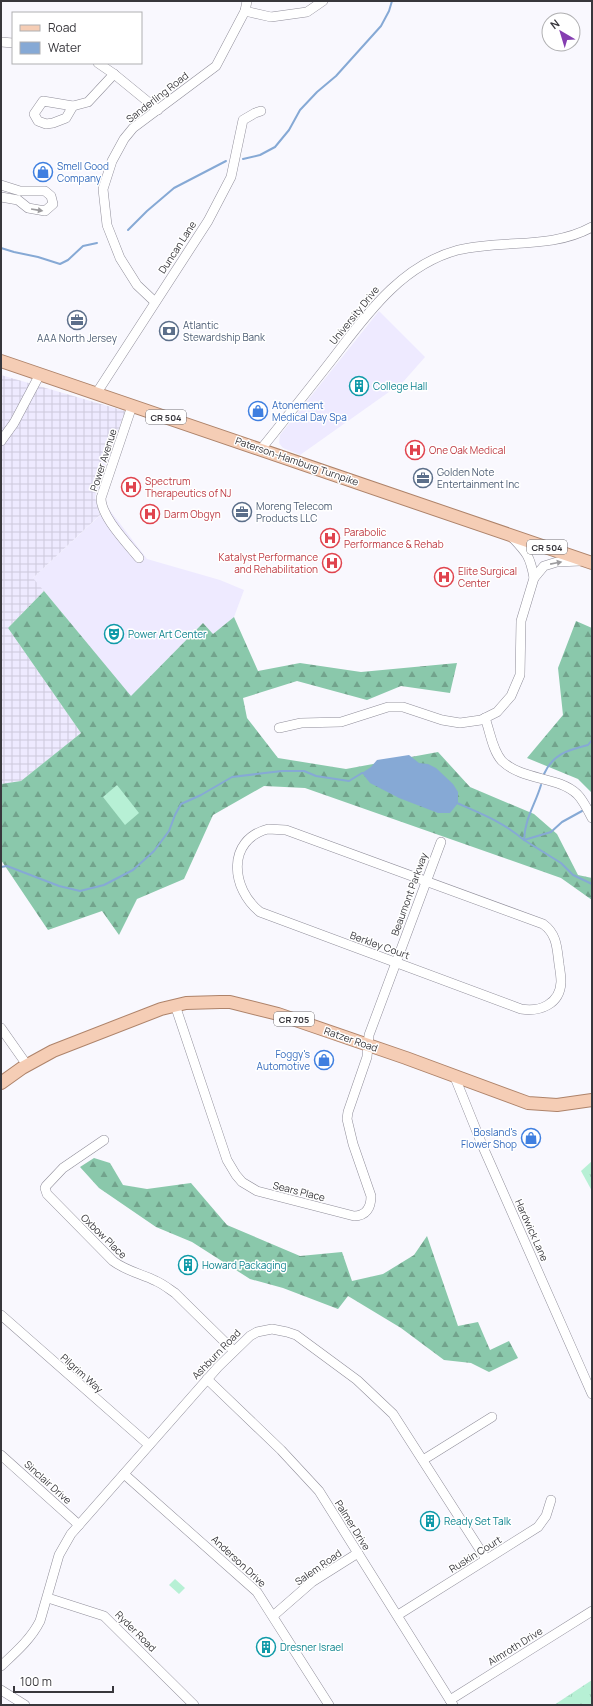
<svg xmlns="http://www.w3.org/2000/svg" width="593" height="1706" viewBox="0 0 593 1706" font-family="Manrope,sans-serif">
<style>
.built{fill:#eeeaff}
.industrial{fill:url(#industrial-grid)}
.forest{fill:url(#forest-firs)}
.park{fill:url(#park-tufts)}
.pitch{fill:#b7f0d5}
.water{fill:#86a9d5}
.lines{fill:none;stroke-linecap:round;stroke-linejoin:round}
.stream{stroke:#86a9d5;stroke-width:2}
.minor-casing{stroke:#908e9a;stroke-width:10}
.major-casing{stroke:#ae836a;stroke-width:14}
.minor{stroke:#fff;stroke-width:9}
.major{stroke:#f5cdb5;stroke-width:12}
.oneway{fill:#9c9b9e}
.labels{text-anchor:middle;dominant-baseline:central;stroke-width:3;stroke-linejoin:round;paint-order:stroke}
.shield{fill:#fff;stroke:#747376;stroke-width:1}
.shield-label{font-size:9px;font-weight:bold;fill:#38373c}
.street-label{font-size:10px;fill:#38373c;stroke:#fff}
.shop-label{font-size:10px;fill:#366cbe;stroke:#fff;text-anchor:start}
.service-label{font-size:10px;fill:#4e5e75;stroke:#fff;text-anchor:start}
.culture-label{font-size:10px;fill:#0d838f;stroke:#fff;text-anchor:start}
.health-label{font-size:10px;fill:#be3a42;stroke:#fff;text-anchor:start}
</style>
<defs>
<pattern id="industrial-grid" width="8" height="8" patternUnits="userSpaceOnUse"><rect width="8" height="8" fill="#eeeaff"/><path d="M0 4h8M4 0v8" fill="none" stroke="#cdc9db"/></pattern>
<pattern id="forest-firs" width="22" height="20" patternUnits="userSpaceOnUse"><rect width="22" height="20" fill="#8ac8ab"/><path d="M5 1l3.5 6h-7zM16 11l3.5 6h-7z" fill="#72a38c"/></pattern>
<pattern id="park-tufts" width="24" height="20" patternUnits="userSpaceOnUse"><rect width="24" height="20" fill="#b7f0d5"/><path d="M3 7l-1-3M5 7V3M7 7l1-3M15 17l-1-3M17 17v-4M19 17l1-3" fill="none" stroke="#9eceb8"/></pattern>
</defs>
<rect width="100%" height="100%" fill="#f9f8fe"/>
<g class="built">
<polygon points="379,311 425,357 403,382 300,455 283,448 279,443 280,435"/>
<polygon points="108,508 147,559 220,580 244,590 234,617 213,634 203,623 131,697 44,591 32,579"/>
</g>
<polygon class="industrial" points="1,375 125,411 95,497 100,515 33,578 44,591 8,628 81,733 21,781 1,784"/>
<g class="forest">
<polygon points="44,591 131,696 203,623 213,634 234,617 258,671 300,663 361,672 457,663 450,693 401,686 367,700 297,681 243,698 247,718 278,758 346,769 438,752 470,787 534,814 557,834 578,875 592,878 592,900 561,878 305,788 264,786 213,815 184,879 137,899 119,935 102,911 48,930 1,860 1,784 21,781 81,733 8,628"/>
<polygon points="576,621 592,628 592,793 578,779 527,758 563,715 558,668"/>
<polygon points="94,1158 110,1163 123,1185 147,1189 191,1183 227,1225 300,1256 342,1252 352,1281 383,1274 414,1255 427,1236 458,1326 478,1322 490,1350 509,1341 518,1358 489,1372 471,1363 444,1360 401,1328 348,1296 338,1309 283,1288 250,1279 192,1242 156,1227 99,1188 80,1167"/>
</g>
<g class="park">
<polygon points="592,1161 592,1191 581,1171"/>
<polygon points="592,1680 592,1705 554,1705"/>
</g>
<g class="pitch">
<polygon points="117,785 139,813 125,825 103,797"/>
<polygon points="175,1579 185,1588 179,1594 169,1585"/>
</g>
<polygon class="water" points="409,755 419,763 428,764 436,768 453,784 458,792 458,803 450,813 438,813 399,798 370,783 362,773 371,767 377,760"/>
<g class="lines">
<g class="stream">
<polyline points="243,159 260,155 275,147 289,130 300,110 317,92 336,76 381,26 389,11 392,1"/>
<polyline points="128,230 147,211 174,188 226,161"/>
<polyline points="1,248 14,252 38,257 60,264 68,260 83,246 97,243"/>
<path d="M544,774c9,-20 24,-24 44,-29l4,-5"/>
<path d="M541,785c-6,20 -16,33 -17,55l37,23 12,12 19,9"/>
<path d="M457,803c25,11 46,19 67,37l27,-8 11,-10 20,-11"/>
<polyline points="591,806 592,805"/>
<polyline points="1,867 7,866 59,886 80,891 104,885 133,870 154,851 169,831 175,815 181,804 201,795 232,777 282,771 304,771 316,776 349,781 362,773 365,773"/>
</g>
<g class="minor-casing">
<g id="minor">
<polyline points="245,11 271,17 307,12 323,1"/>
<polyline points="1,42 13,43"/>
<polyline points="98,63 114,74 158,110"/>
<polygon points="43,101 73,106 66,118 53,123 46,124 38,121 34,114"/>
<polyline points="73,106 88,102 114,74"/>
<polyline points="1,185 20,191 45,191 51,196 53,204 45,211 28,208 18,200 1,197"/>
<polyline points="155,302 137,285 120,258 107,225 103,189 112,161 124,139 133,128 216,66 245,11 247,1"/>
<polyline points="96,394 208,221 231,177 243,120 255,113 261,111"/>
<path d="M132,406l-31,92c0,19 27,46 38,60"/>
<polyline points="1,441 14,423 40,374"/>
<path d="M261,449c22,-27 44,-55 66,-83 36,-46 71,-100 131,-116 45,-11 92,0 134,-23"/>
<path d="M510,535c16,17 20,20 24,43"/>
<path d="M485,718c5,13 7,32 17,43 21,20 56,15 75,33 6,6 11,16 15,24"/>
<polyline points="279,728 301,723 341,722 388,707 403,707 442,720 460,723 481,720 497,712 511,696 520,675 521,621 534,578 544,566 557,562 580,561"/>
<path d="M268,829l18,1 257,94c14,10 14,24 16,40 1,6 2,13 2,18 -1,23 -22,30 -40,27l-261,-97c-29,-23 -34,-72 8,-83z"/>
<path d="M175,1005l52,155 9,15 6,7 15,9 97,25c12,0 17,-8 17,-20l-18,-52 -6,-25 1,-7 19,-55 2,-22 72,-193"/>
<polyline points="1,1028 27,1065"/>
<polyline points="454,1075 483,1147 592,1394"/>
<path d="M104,1140l-41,28 -17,18 -1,2 2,6 66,67c13,10 29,13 43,20 7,3 13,8 19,12l59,58"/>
<polyline points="1,1315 149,1445"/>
<polyline points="207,1379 281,1450 319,1491 453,1705"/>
<polyline points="1,1455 79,1525"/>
<polyline points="423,1460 492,1417"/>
<polyline points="124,1474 257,1592 329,1705"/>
<polyline points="48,1598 104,1616 194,1705"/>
<polyline points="398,1615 538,1527 546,1516 551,1500"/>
<polyline points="273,1616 312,1582 358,1553"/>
<path d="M1,1666c15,-14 30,-27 39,-45l19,-66 12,-21 147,-167 32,-31 7,-4 15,-3 15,3 9,3 61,45 36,34 93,145"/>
<polyline points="1,1690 25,1705"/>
<polyline points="450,1700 592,1611"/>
</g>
</g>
<g class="major-casing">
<g id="major">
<polyline points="1,361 592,563"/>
<polyline points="1,1083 22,1068 53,1051 161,1009 186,1003 220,1002 230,1002 278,1014 406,1058 528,1103 557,1105 592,1100"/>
</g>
</g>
<use href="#minor" class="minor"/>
<use href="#major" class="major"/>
</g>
<defs><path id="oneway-solid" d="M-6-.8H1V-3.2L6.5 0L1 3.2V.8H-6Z"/></defs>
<g class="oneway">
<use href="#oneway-solid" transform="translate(37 210) rotate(9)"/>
<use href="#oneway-solid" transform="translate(556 563) rotate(-11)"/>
</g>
<defs>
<g id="shop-ring" transform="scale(1)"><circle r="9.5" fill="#fff" stroke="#3f7fe0" stroke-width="1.5"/><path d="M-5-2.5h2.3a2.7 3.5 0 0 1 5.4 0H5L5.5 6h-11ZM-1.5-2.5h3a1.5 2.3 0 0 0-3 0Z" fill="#3f7fe0"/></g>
<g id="office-ring" transform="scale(1)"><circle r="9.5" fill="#fff" stroke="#5c6f8a" stroke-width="1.5"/><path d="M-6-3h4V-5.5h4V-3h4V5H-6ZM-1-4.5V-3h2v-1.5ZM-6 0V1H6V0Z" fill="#5c6f8a"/></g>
<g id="bank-ring" transform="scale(1)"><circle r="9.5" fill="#fff" stroke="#5c6f8a" stroke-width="1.5"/><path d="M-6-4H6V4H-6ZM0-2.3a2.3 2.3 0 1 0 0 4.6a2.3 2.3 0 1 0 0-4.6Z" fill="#5c6f8a"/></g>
<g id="building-ring" transform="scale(1)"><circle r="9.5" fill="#fff" stroke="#0f9aa8" stroke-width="1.5"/><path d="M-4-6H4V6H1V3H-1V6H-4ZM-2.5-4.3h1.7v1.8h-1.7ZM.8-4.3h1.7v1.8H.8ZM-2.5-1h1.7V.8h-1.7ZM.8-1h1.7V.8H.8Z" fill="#0f9aa8"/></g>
<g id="hospital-ring" transform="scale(1)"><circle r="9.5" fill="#fff" stroke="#e0444e" stroke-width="1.5"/><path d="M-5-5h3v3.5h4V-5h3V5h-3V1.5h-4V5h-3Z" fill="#e0444e"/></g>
<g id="theatre-ring" transform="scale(1)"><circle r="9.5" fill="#fff" stroke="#0f9aa8" stroke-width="1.5"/><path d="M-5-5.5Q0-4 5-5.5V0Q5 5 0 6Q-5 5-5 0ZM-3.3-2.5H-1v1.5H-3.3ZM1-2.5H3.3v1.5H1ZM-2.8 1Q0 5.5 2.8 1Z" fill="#0f9aa8"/></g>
</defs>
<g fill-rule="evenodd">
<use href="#shop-ring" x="43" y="172"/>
<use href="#office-ring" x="77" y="320"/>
<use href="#bank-ring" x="169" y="331"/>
<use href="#building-ring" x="359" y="386"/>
<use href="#shop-ring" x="258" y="411"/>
<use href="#hospital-ring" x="415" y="450"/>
<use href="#office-ring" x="423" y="478"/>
<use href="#hospital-ring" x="131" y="487"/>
<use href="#office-ring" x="242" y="512"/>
<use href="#hospital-ring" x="150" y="514"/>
<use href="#hospital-ring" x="330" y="538"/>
<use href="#hospital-ring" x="332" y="563"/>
<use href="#hospital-ring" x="444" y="577"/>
<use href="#theatre-ring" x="114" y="634"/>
<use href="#shop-ring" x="324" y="1060"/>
<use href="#shop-ring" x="531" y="1138"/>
<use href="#building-ring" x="188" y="1265"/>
<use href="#building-ring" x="430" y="1521"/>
<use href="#building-ring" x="266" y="1647"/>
</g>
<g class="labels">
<g class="shield">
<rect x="146" y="410" width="40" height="14" rx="3"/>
<rect x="527" y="540" width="40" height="14" rx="3"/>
<rect x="274" y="1012" width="40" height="14" rx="3"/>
</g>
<g class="shield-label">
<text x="166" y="417">CR 504</text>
<text x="547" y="547">CR 504</text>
<text x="294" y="1019">CR 705</text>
</g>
<g class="street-label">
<text transform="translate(157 97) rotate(-38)">Sanderling Road</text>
<text transform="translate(177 247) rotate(-57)">Duncan Lane</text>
<text transform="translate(354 315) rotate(-51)">University Drive</text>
<text transform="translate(103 460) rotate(-72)">Power Avenue</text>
<text transform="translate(297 461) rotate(19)">Paterson-Hamburg Turnpike</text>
<text transform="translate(409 894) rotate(-70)">Beaumont Parkway</text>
<text transform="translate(380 945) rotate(20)">Berkley Court</text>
<text transform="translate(351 1039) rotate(19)">Ratzer Road</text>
<text transform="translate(299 1191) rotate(14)">Sears Place</text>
<text transform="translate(532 1230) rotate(66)">Hardwick Lane</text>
<text transform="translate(104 1236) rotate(44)">Oxbow Place</text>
<text transform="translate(216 1354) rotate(-46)">Ashburn Road</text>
<text transform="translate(82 1373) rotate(42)">Pilgrim Way</text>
<text transform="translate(48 1482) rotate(42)">Sinclair Drive</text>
<text transform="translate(353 1525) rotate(58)">Palmer Drive</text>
<text transform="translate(475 1554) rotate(-32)">Ruskin Court</text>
<text transform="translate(239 1561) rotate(43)">Anderson Drive</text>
<text transform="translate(318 1567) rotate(-35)">Salem Road</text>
<text transform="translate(136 1631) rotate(45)">Ryder Road</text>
<text transform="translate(515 1646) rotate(-32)">Almroth Drive</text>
</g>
<g class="shop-label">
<text x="57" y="166">Smell Good<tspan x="57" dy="12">Company</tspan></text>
<text x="272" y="405">Atonement<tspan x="272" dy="12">Medical Day Spa</tspan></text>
<text x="310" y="1054" text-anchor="end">Foggy's<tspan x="310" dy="12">Automotive</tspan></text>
<text x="517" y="1132" text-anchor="end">Bosland's<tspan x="517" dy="12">Flower Shop</tspan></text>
</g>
<g class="service-label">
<text x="183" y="325">Atlantic<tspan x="183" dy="12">Stewardship Bank</tspan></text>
<text x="77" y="338" text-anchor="middle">AAA North Jersey</text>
<text x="437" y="472">Golden Note<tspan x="437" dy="12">Entertainment Inc</tspan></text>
<text x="256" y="506">Moreng Telecom<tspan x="256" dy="12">Products LLC</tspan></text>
</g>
<g class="culture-label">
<text x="373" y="386">College Hall</text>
<text x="128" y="634">Power Art Center</text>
<text x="202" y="1265">Howard Packaging</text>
<text x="444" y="1521">Ready Set Talk</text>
<text x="280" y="1647">Dresner Israel</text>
</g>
<g class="health-label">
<text x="429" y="450">One Oak Medical</text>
<text x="145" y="481">Spectrum<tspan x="145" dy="12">Therapeutics of NJ</tspan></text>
<text x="164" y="514">Darm Obgyn</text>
<text x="344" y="532">Parabolic<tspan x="344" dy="12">Performance &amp; Rehab</tspan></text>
<text x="318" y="557" text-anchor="end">Katalyst Performance<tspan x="318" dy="12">and Rehabilitation</tspan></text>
<text x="458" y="571">Elite Surgical<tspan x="458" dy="12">Center</tspan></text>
</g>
</g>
<rect width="593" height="1706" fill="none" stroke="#38373c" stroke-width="4"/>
<rect x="12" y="12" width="130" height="52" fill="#ffffff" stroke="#afafb1"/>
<rect x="20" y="25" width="20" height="6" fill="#f5cdb5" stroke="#afafb1"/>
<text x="48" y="32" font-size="12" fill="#38373c">Road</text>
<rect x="20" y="42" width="20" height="12" fill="#86a9d5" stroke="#afafb1"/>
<text x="48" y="52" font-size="12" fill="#38373c">Water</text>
<g transform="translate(561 32) rotate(322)"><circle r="19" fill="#ffffff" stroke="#afafb1"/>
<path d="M0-3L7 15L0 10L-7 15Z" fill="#853eb1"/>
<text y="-6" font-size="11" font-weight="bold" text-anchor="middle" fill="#38373c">N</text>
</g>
<path d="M14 1686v6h99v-6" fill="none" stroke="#38373c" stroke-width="2"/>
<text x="20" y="1686" font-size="12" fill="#38373c" stroke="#ffffff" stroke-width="3" paint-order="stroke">100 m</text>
</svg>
